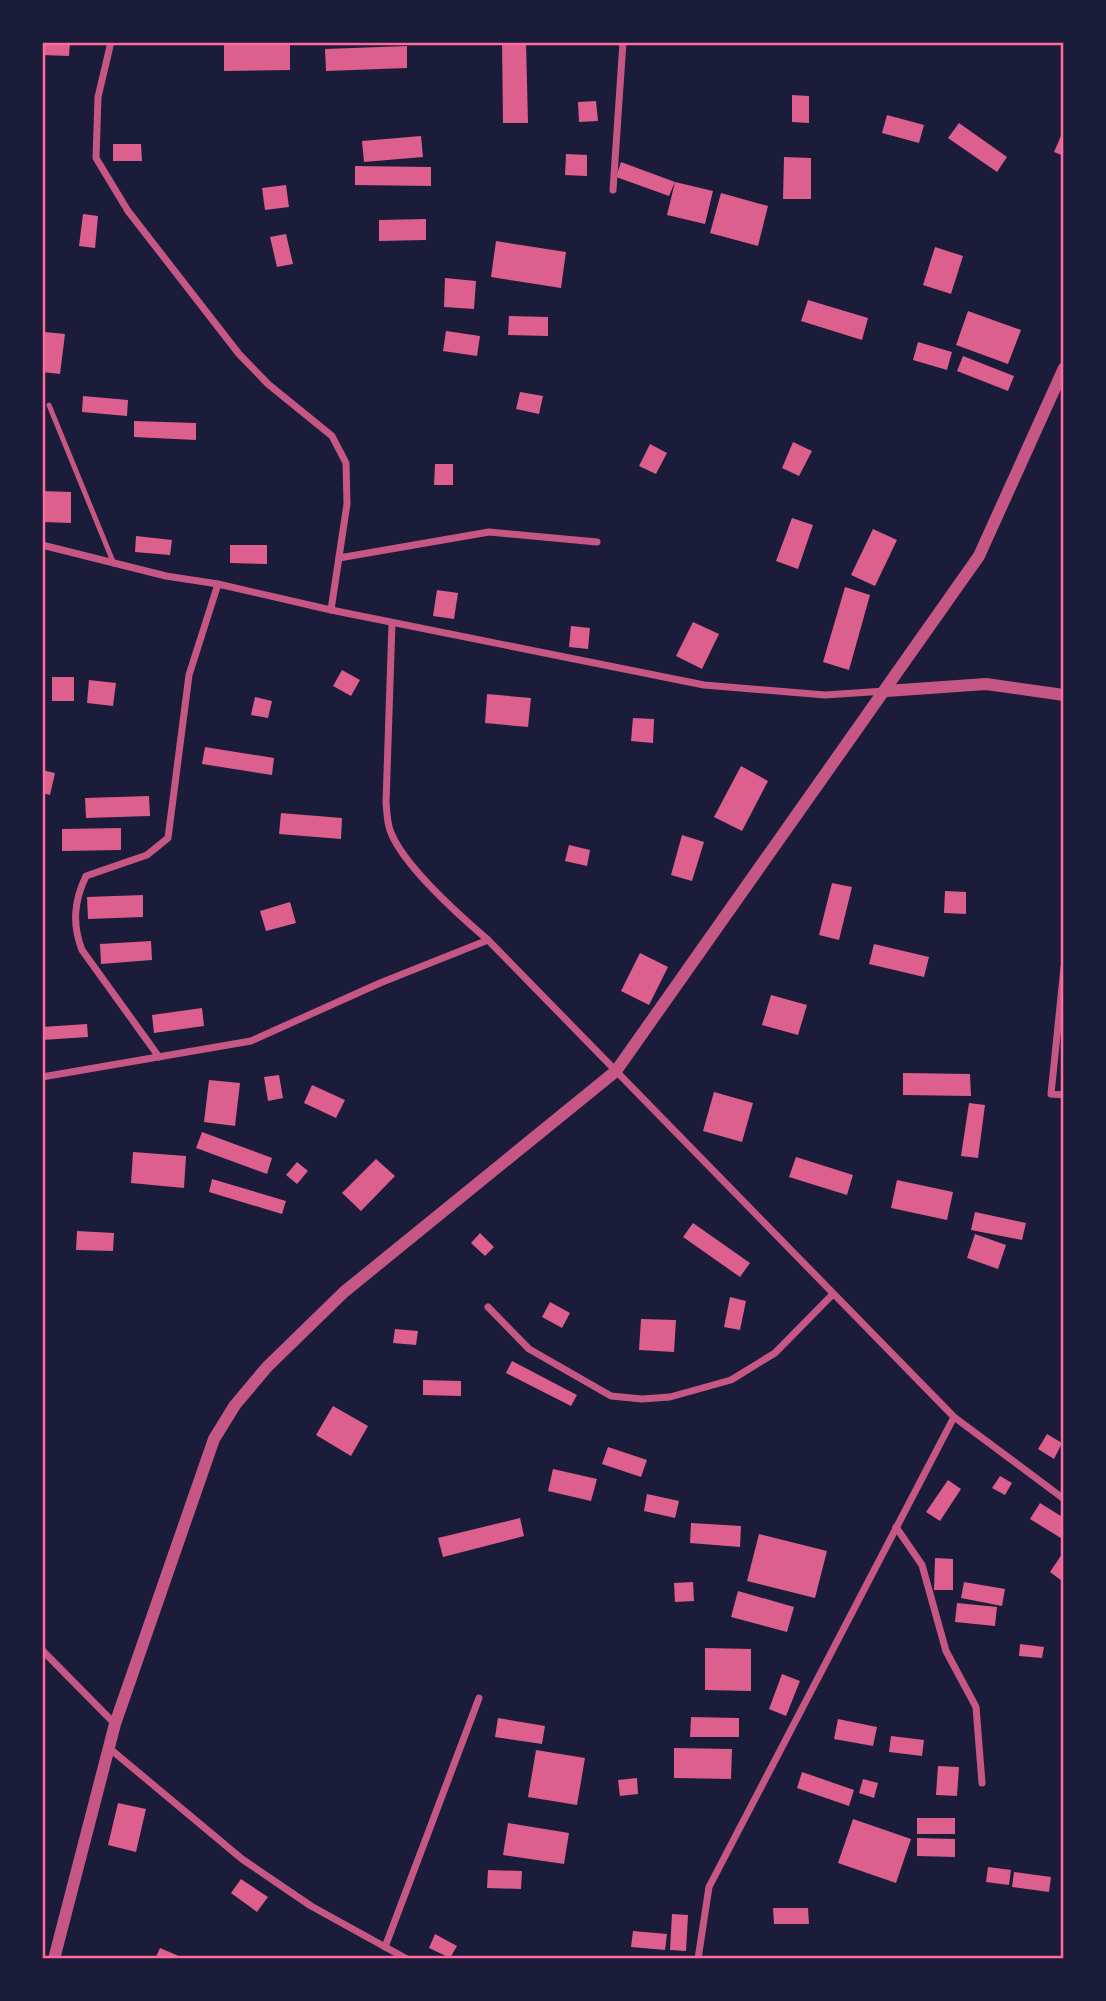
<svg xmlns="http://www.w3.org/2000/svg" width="1106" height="2001" viewBox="0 0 1106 2001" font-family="'Golos Text',sans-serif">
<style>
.building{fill:#dd5f8e}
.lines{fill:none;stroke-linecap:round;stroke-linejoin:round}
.service{stroke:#c65784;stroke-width:5}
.minor{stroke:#c65784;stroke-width:7}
.tertiary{stroke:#c65784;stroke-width:12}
.neatline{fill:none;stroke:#ff6b9d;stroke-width:2.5}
</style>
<rect width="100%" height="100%" fill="#1b1b3a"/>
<g class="building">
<polygon points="42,42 70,42 69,56 42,55"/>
<polygon points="224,42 290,42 290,70 224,71"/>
<polygon points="502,42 526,42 528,123 503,123"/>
<polygon points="407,46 407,68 326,71 325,49"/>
<polygon points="792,95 809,96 809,123 792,122"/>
<polygon points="596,101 598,121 579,122 578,102"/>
<polygon points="887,115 924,125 919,143 882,133"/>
<polygon points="959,123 1007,157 997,172 948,138"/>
<polygon points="1064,129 1064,156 1054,152"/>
<polygon points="421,136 423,157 364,162 362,141"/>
<polygon points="113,144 141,144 142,161 113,161"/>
<polygon points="566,154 587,155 587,176 565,175"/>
<polygon points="784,157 811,158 811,199 783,199"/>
<polygon points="621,162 675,182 669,196 616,177"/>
<polygon points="355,166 431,167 431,186 355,185"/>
<polygon points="675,182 713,191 705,224 667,215"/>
<polygon points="286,185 289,207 265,210 262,188"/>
<polygon points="721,193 768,206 758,246 710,233"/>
<polygon points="83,214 98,216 95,248 79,246"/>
<polygon points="426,219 426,240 379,241 379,220"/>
<polygon points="286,234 293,264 277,267 270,237"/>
<polygon points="496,241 566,252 561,288 491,277"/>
<polygon points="935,247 963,256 951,294 923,285"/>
<polygon points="445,278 476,281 474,309 444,307"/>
<polygon points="808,300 868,318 862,340 801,321"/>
<polygon points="968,311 1021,330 1008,364 956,345"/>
<polygon points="509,316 548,317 548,336 508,335"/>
<polygon points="446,331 480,336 477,356 443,351"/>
<polygon points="45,332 65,334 60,374 42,372"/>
<polygon points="918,342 952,352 947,370 913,360"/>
<polygon points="963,356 1014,376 1008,391 957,371"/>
<polygon points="520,392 543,396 539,414 516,409"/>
<polygon points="83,396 128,400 127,416 82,412"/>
<polygon points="134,421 196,423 196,440 134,437"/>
<polygon points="793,442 812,451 799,476 782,468"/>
<polygon points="650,444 667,453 656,474 639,466"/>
<polygon points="435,464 453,464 453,485 434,485"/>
<polygon points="42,491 71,492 71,523 42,522"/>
<polygon points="792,518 813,525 798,569 776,561"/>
<polygon points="873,529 897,540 875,586 851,575"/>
<polygon points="136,536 172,540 170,555 135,552"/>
<polygon points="230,545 267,545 267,564 230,563"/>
<polygon points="845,587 870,595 849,670 823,662"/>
<polygon points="437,590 458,593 454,619 433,616"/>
<polygon points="693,622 719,634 702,669 676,656"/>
<polygon points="571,626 590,628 588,649 569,647"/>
<polygon points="342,670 360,680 351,696 333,686"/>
<rect x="52" y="677" width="22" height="24"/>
<polygon points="89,680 116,683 113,706 87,703"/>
<polygon points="487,694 531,698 528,727 485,723"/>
<polygon points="255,697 272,701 268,718 251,715"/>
<polygon points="633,718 654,719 653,743 631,741"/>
<polygon points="205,747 274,758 272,775 202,764"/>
<polygon points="741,766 768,781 742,831 714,817"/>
<polygon points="42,770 55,773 50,795 42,793"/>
<polygon points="149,796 150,816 86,818 85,798"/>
<polygon points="281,813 342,818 341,839 279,834"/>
<polygon points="121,828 121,850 62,851 62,829"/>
<polygon points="682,835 704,842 692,881 671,875"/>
<polygon points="569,845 590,850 587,866 565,861"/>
<polygon points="832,883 852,887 839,940 819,935"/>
<polygon points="945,891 966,892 966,914 944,913"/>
<polygon points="143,895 143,917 88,919 87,897"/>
<polygon points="290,902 296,923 266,931 260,911"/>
<polygon points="151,941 152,960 101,964 100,944"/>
<polygon points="874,944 929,957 924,977 869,964"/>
<polygon points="640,953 668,967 649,1005 621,991"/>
<polygon points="771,995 807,1005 798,1035 762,1025"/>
<polygon points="202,1008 204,1026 154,1033 152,1015"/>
<polygon points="87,1024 88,1037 42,1040 42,1027"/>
<polygon points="903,1073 970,1074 971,1096 903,1095"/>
<polygon points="279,1075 283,1098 268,1101 264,1077"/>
<polygon points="209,1080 240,1083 235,1126 204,1122"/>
<polygon points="312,1085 345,1100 336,1118 304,1103"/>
<polygon points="714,1092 753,1103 742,1142 703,1131"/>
<polygon points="969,1103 985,1105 978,1158 961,1156"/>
<polygon points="202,1132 272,1158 267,1174 196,1148"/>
<polygon points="133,1152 186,1156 184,1188 131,1183"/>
<polygon points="796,1157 853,1175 847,1195 789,1177"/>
<polygon points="376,1159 395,1176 361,1211 342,1193"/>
<polygon points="297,1162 308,1171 297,1184 286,1175"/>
<polygon points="212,1179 286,1201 282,1214 209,1192"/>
<polygon points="897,1180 953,1192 947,1220 891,1208"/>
<polygon points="975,1212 1026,1223 1022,1240 971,1230"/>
<polygon points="693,1223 750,1263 740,1277 683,1237"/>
<polygon points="77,1231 114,1233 113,1251 76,1250"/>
<polygon points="480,1233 494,1247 485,1256 471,1243"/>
<polygon points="975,1234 1006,1245 998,1269 967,1258"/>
<polygon points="730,1297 746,1301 740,1330 724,1327"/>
<polygon points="550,1302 570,1313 562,1328 542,1317"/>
<polygon points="641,1319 676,1320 674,1352 639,1350"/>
<polygon points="395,1329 418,1331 416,1345 393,1343"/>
<polygon points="512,1361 577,1395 571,1406 506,1373"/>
<polygon points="423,1380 461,1381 461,1396 423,1395"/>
<polygon points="333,1406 368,1426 351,1456 316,1435"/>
<polygon points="1047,1434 1062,1443 1054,1459 1038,1449"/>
<polygon points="608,1447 647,1460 641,1477 602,1464"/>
<polygon points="553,1469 597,1479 591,1501 548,1491"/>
<polygon points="1000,1476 1012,1483 1005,1495 992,1488"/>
<polygon points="948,1480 961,1489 940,1521 926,1512"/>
<polygon points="647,1494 679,1501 675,1518 644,1511"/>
<polygon points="1040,1503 1064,1518 1064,1540 1030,1519"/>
<polygon points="520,1518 524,1536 443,1557 438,1538"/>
<polygon points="691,1523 741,1526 740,1547 690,1543"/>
<polygon points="759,1534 827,1551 815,1598 747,1581"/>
<polygon points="1064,1551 1064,1578 1062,1581 1050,1572"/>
<polygon points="935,1558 953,1559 953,1590 934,1590"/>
<polygon points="693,1582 694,1601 675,1602 674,1583"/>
<polygon points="964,1582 1005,1589 1002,1606 961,1598"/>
<polygon points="738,1591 794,1607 787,1632 731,1617"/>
<polygon points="957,1603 997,1607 995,1626 955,1622"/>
<polygon points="1020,1644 1044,1647 1042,1658 1019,1656"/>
<polygon points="705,1648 751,1649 751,1691 705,1690"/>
<polygon points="782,1674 800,1681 786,1716 769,1709"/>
<polygon points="691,1717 739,1718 739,1737 690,1737"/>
<polygon points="498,1718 545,1726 542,1744 495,1737"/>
<polygon points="838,1719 877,1727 873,1746 834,1739"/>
<polygon points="891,1736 924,1740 922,1756 889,1752"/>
<polygon points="674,1748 732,1749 731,1779 674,1778"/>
<polygon points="536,1750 585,1758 577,1805 528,1797"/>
<polygon points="938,1766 959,1767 957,1796 936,1795"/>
<polygon points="802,1772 854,1790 849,1806 797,1788"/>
<polygon points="637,1778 638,1794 620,1796 618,1780"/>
<polygon points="863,1779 878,1783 874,1798 859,1793"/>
<polygon points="118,1803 146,1809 136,1852 108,1845"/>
<rect x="917" y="1818" width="38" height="16"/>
<polygon points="853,1819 911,1839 896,1883 838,1863"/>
<polygon points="508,1823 569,1833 564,1864 503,1855"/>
<polygon points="917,1838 955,1839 955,1857 917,1856"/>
<polygon points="988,1867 1011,1870 1009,1885 986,1882"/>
<polygon points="488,1870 522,1871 521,1889 487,1888"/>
<polygon points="1014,1872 1051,1877 1049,1892 1012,1887"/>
<polygon points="241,1879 268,1897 257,1912 231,1893"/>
<polygon points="773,1908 808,1908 809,1924 774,1924"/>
<polygon points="672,1914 688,1915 686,1951 670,1950"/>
<polygon points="633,1931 667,1934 665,1950 631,1947"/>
<polygon points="435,1934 457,1946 450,1958 429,1948"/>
<polygon points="160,1948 186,1959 155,1959"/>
</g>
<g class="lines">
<polyline class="service" points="49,405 114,564"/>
<g class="minor">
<polyline points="111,42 98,97 96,158 128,211 239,354 268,384 332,436 346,463 347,504 331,610"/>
<polyline points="613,190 623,42"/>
<polyline points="42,545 166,576 218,584 331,610 704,685 825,695 885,691"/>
<polyline points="339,558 489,532 597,542"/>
<path d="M392,623l-6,180c1,9 1,19 4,27 12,35 70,86 98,110l466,477 110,82"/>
<polyline points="1064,967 1051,1094 1064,1095"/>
<path d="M159,1057l-77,-107c-10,-26 -8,-49 4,-74l61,-21 21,-17 21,-163 29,-91"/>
<polyline points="42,1077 251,1041 380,983 488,940"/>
<polyline points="488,1307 529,1349 611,1396 642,1399 670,1397 731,1380 775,1353 832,1295"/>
<polyline points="896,1527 922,1565 946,1651 976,1707 982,1783"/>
<polyline points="42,1650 115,1724"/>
<polyline points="109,1748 242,1859 311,1906 407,1959"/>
<polyline points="385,1947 479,1698"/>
<polyline points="698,1959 709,1887 954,1417"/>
</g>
<g class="tertiary">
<polyline points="886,691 986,684 1064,695"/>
<polyline points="54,1959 115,1724 214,1439 235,1405 267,1367 344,1292 616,1071 979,556 1064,368"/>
</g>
</g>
<rect width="1106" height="2001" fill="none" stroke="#1b1b3a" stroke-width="88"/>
<rect x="44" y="44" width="1018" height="1913" class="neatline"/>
</svg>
